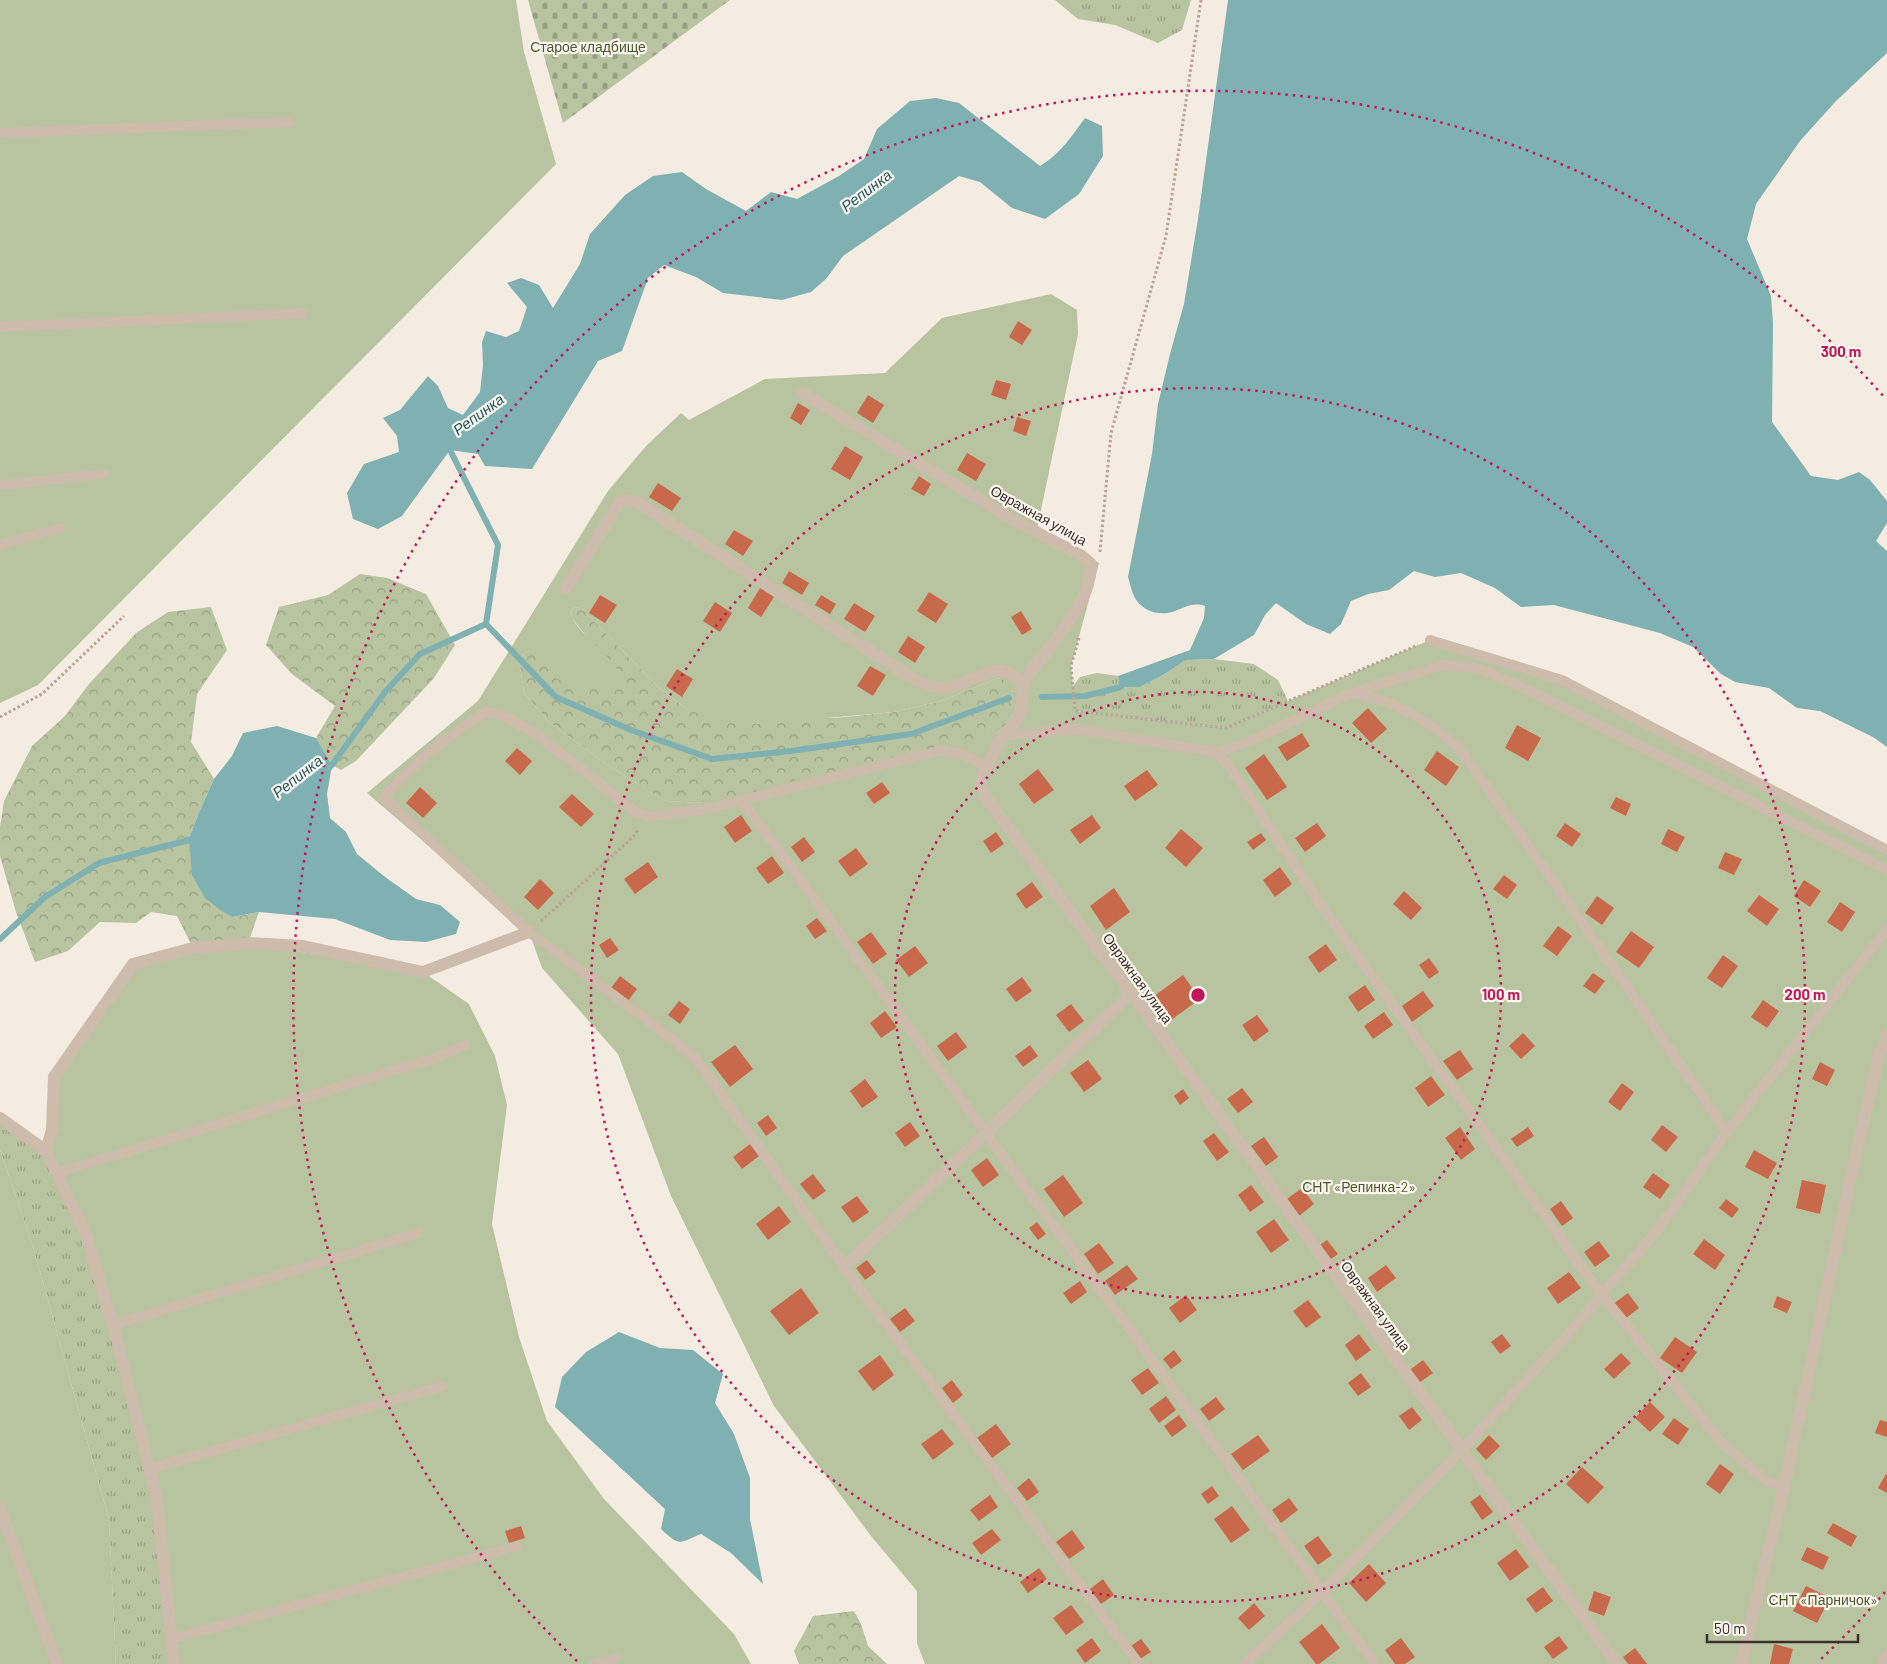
<svg xmlns="http://www.w3.org/2000/svg" width="1887" height="1664" viewBox="0 0 1887 1664" font-family="Barlow,sans-serif">
<style>
.grass{fill:url(#grass-tufts)}
.forest{fill:url(#forest-crowns)}
.cemetery{fill:url(#cemetery-stones)}
.garden{fill:#b8c4a0;fill-rule:evenodd}
.water{fill:#7fb0b2}
.lines{fill:none;stroke-linecap:round;stroke-linejoin:round}
.stream{stroke:#7fb0b2;stroke-width:6}
.building{fill:#c8694b}
.path{stroke:#b9a596;stroke-width:3;stroke-dasharray:2.5 2.5;stroke-linecap:butt}
.service{stroke:#cdbbac;stroke-width:10}
.minor{stroke:#cdbbac;stroke-width:12}
.ring{fill:none;stroke:#c2185b;stroke-width:2.5;stroke-dasharray:2.5 5}
.labels{text-anchor:middle;dominant-baseline:central;stroke-width:4.5;stroke-linejoin:round;paint-order:stroke}
.park-label{font-size:14px;fill:#4a5a2e;stroke:#fbf5ee}
.street-label{font-size:14px;fill:#3b302b;stroke:#fbf5ee}
.water-label{font-size:15px;font-style:italic;fill:#1f5a5e;stroke:#fbf5ee}
.centre{fill:#c2185b;stroke:#fbf5ee;stroke-width:2.5}
.ring-label{font-size:15px;text-anchor:middle;font-weight:bold;fill:#c2185b;stroke:#fbf5ee;stroke-width:4.5;stroke-linejoin:round;paint-order:stroke}
</style>
<defs>
<pattern id="grass-tufts" width="24" height="20" patternUnits="userSpaceOnUse" patternTransform="scale(1.25)"><rect width="24" height="20" fill="#b8c4a0"/><path d="M3 7l-1-3M5 7V3M7 7l1-3M15 17l-1-3M17 17v-4M19 17l1-3" fill="none" stroke="#97a083"/></pattern>
<pattern id="forest-crowns" width="20" height="18" patternUnits="userSpaceOnUse" patternTransform="scale(1.25)"><rect width="20" height="18" fill="#b8c4a0"/><path d="M2 6a3 3 0 1 1 6 0M12 15a3 3 0 1 1 6 0" fill="none" stroke="#97a083"/></pattern>
<pattern id="cemetery-stones" width="16" height="16" patternUnits="userSpaceOnUse" patternTransform="scale(1.25)"><rect width="16" height="16" fill="#b8c4a0"/><path d="M2 7V4a2 2 0 0 1 4 0v3zM10 15v-3a2 2 0 0 1 4 0v3z" fill="#97a083"/></pattern>
</defs>
<rect width="100%" height="100%" fill="#f4ebe1"/>
<g class="grass">
<polygon points="1055,0 1191,0 1182,30 1158,43 1115,25 1078,19"/>
<polygon points="1214,659 1254,664 1278,680 1288,701 1226,728 1075,711 1072,687 1080,677 1097,673 1118,676 1122,687 1140,687 1163,675 1186,660"/>
<polygon points="0,1118 46,1151 86,1234 149,1469 174,1664 116,1664 109,1519 33,1247 0,1150"/>
</g>
<g class="forest">
<polygon points="360,574 387,578 426,594 455,645 434,678 356,761 341,770 332,765 316,738 335,706 292,674 266,645 279,607 328,595"/>
<polygon points="211,607 227,650 197,694 191,742 214,779 198,815 189,839 232,917 259,912 248,943 193,948 177,916 151,912 136,923 100,922 68,951 35,962 16,912 0,856 0,827 4,801 32,746 65,716 89,684 136,633 168,612"/>
<polygon points="575,607 581,608 657,686 688,710 834,718 894,712 941,701 998,678 1010,682 1017,697 1015,712 998,733 949,748 723,804 665,801 609,766 549,722 524,693 519,659 527,651 536,653 558,679 605,655 588,638 571,617 572,609"/>
<polygon points="854,1611 861,1624 868,1646 887,1664 799,1664 794,1651 813,1616"/>
</g>
<polygon class="cemetery" points="528,0 730,0 563,123"/>
<g class="garden">
<polygon points="0,0 516,0 524,52 556,164 38,685 0,703"/>
<path d="M1051,294l26,16 1,24 -41,195 62,34 -28,103 4,45 151,17 204,-88 132,40 325,170v814h-962l-8,-21v-52l-46,-55 -97,-130 -103,-210 -53,-142 -76,-86 -13,-36 -162,-139 111,-92 130,-210 38,-45 35,-33 8,7 76,-41 120,-6 57,-55zM575,607l6,1 76,78 31,24 38,13 33,1 135,-12 47,-11 57,-23 12,5 7,14 -2,15 -17,21 -100,28 -99,18 -76,25 -58,-3 -56,-35 -60,-44 -25,-29 -5,-34 8,-8c17,5 18,18 31,28 12,9 27,10 41,8 11,-1 17,-3 21,-14 -13,-22 -36,-35 -49,-56l1,-8z"/>
<polygon points="248,943 423,972 469,1004 495,1056 507,1105 492,1224 519,1337 547,1421 604,1499 734,1634 751,1664 174,1664 157,1498 86,1234 46,1151 54,1077 133,964"/>
<polygon points="0,1150 33,1247 109,1519 116,1664 0,1664"/>
</g>
<g class="water">
<path d="M1228,0h659v53l-52,49 -35,39 -44,63 -9,35 24,57 2,27 -1,99 39,54 27,4 21,-8 11,8 17,21v22l-11,18 11,10v196l-14,-10 -53,-26 -23,-3 -28,-20 -34,-6 -14,-8 -28,-27 -33,-14 -106,-28 -33,2 -26,-19 -34,-15 -26,4 -21,-6 -25,19 -21,4 -17,7 -10,23 -11,10 -24,-10 -30,-21 -11,12 -11,20 -40,24 -28,1 -23,15 -23,12h-19l-3,-11 72,-26 14,-32 1,-12c-12,-4 -19,1 -30,5 -16,6 -34,0 -41,-15 -3,-6 -4,-13 -6,-19l24,-123 6,-50 12,-50 14,-50 14,-85z"/>
<path d="M936,98l23,5 81,63c19,-11 32,-30 45,-48l17,8 1,30 -24,38 -34,25 -33,-11 -32,-26 -21,-6 -116,80 -17,23 -15,13 -29,8 -59,-7 -27,-16 -32,-12 -16,13 -26,73 -24,10 -66,108 -47,-3 -7,-12 -28,-4 -48,66 -24,13 -25,-10 -6,-26 17,-29 35,-12 -2,-16 -14,-18 17,-8 28,-34 10,10 10,22 15,7 17,-23 3,-27 -1,-23 4,-11 20,6 13,-6 8,-24 -20,-24 14,-5 18,7 14,23 27,-44 10,-30 35,-39 28,-19 29,-4 24,17 40,22 25,-19 26,7 42,-23 25,-17 13,-30 33,-28z"/>
<polygon points="277,726 316,738 332,765 327,794 330,818 346,832 357,854 385,877 416,899 440,905 460,922 456,934 426,942 390,940 335,919 259,912 232,917 219,909 205,898 192,875 189,839 198,815 214,779 232,756 243,733"/>
<path d="M619,1332l41,16 33,2 30,24 -8,29 19,31 16,44v41l13,65 -32,-31 -30,-19c-22,9 -21,13 -40,-5l4,-20 -110,-102 7,-30 24,-25z"/>
</g>
<g class="lines">
<g class="stream">
<polyline points="486,624 556,697 631,730 712,759 791,751 911,734 1009,698"/>
<polyline points="1042,697 1085,696 1121,687"/>
<polyline points="327,770 332,765 385,692 420,654 486,624 498,545 450,450 456,446"/>
<polyline points="0,939 45,897 99,863 197,838"/>
</g>
</g>
<g class="building">
<polygon points="1018,321 1032,330 1022,345 1009,337"/>
<polygon points="996,380 1011,384 1006,400 991,395"/>
<polygon points="868,395 884,405 873,423 857,413"/>
<polygon points="798,403 810,410 801,425 790,418"/>
<polygon points="1017,417 1031,421 1026,436 1013,431"/>
<polygon points="845,446 863,457 850,480 831,469"/>
<polygon points="967,453 986,464 976,481 957,470"/>
<polygon points="919,476 931,484 924,496 911,489"/>
<polygon points="658,483 681,498 672,511 649,497"/>
<polygon points="734,530 753,541 743,556 725,544"/>
<polygon points="789,571 809,583 802,595 782,583"/>
<polygon points="760,588 774,597 761,617 748,608"/>
<polygon points="929,592 948,604 936,623 917,611"/>
<polygon points="600,595 617,605 605,623 589,613"/>
<polygon points="821,595 836,604 830,614 815,605"/>
<polygon points="715,602 732,613 720,632 703,621"/>
<polygon points="854,603 875,616 865,632 844,619"/>
<polygon points="1021,611 1032,629 1022,635 1011,617"/>
<polygon points="908,636 925,647 915,663 898,652"/>
<polygon points="870,666 886,675 873,696 857,686"/>
<polygon points="677,669 693,679 682,697 666,686"/>
<polygon points="1368,708 1387,729 1371,743 1352,723"/>
<polygon points="1517,725 1541,738 1528,761 1505,748"/>
<polygon points="1302,733 1310,746 1287,761 1278,747"/>
<polygon points="517,748 532,761 520,775 505,761"/>
<polygon points="1437,751 1459,767 1446,786 1424,770"/>
<polygon points="1264,754 1287,787 1267,800 1245,768"/>
<polygon points="1038,769 1054,790 1034,804 1019,784"/>
<polygon points="1147,770 1158,785 1135,801 1124,786"/>
<polygon points="882,782 890,793 874,804 866,793"/>
<polygon points="420,787 437,803 423,818 406,803"/>
<polygon points="572,794 594,814 581,827 559,807"/>
<polygon points="1616,797 1631,804 1626,816 1610,808"/>
<polygon points="741,815 752,831 735,843 724,827"/>
<polygon points="1092,815 1101,828 1080,844 1070,830"/>
<polygon points="1317,823 1326,836 1305,852 1295,838"/>
<polygon points="1565,823 1581,834 1572,847 1556,836"/>
<polygon points="1181,829 1203,848 1186,867 1165,848"/>
<polygon points="1668,829 1685,837 1677,852 1661,844"/>
<polygon points="996,832 1004,844 991,853 983,841"/>
<polygon points="1261,833 1266,840 1253,850 1247,842"/>
<polygon points="804,837 815,852 802,862 791,847"/>
<polygon points="856,848 868,864 850,877 838,861"/>
<polygon points="1725,852 1742,859 1734,875 1718,868"/>
<polygon points="772,856 784,873 768,884 756,868"/>
<polygon points="648,862 658,877 635,894 624,879"/>
<polygon points="1280,867 1292,884 1275,897 1263,880"/>
<polygon points="1504,875 1517,885 1507,899 1493,889"/>
<polygon points="540,879 554,893 538,910 524,897"/>
<polygon points="1804,880 1821,891 1810,907 1794,896"/>
<polygon points="1032,882 1043,897 1026,909 1016,894"/>
<polygon points="1114,888 1130,912 1106,930 1090,906"/>
<polygon points="1404,891 1422,908 1411,920 1393,904"/>
<polygon points="1759,895 1779,909 1767,926 1747,911"/>
<polygon points="1597,896 1614,908 1602,925 1585,913"/>
<polygon points="1840,902 1855,912 1842,932 1827,922"/>
<polygon points="817,918 827,931 815,939 806,926"/>
<polygon points="1558,926 1572,936 1557,956 1543,946"/>
<polygon points="1631,931 1654,947 1639,968 1616,952"/>
<polygon points="871,932 887,954 873,964 857,942"/>
<polygon points="610,938 619,950 607,958 599,945"/>
<polygon points="1326,944 1337,960 1319,973 1308,957"/>
<polygon points="915,946 928,963 909,977 896,960"/>
<polygon points="1723,955 1738,966 1722,988 1707,978"/>
<polygon points="1429,958 1439,972 1429,979 1419,965"/>
<polygon points="1593,973 1605,981 1595,994 1583,986"/>
<polygon points="1183,975 1200,999 1171,1020 1154,996"/>
<polygon points="620,976 637,989 628,1001 611,988"/>
<polygon points="1022,977 1032,991 1016,1002 1006,989"/>
<polygon points="1365,985 1375,1000 1358,1012 1348,997"/>
<polygon points="1423,991 1434,1006 1412,1022 1402,1006"/>
<polygon points="1763,1000 1779,1011 1767,1028 1751,1017"/>
<polygon points="679,1001 690,1009 680,1024 668,1015"/>
<polygon points="1071,1004 1084,1021 1069,1032 1056,1015"/>
<polygon points="885,1011 897,1027 881,1038 870,1023"/>
<polygon points="1384,1012 1393,1025 1373,1039 1364,1026"/>
<polygon points="1257,1015 1269,1031 1254,1042 1242,1025"/>
<polygon points="956,1032 967,1047 948,1061 937,1046"/>
<polygon points="1523,1033 1535,1046 1521,1059 1509,1046"/>
<polygon points="735,1045 753,1069 730,1087 711,1062"/>
<polygon points="1030,1045 1038,1056 1023,1067 1015,1056"/>
<polygon points="1460,1050 1473,1069 1457,1080 1443,1061"/>
<polygon points="1088,1060 1102,1079 1084,1092 1070,1073"/>
<polygon points="1820,1062 1835,1070 1827,1086 1812,1079"/>
<polygon points="1431,1076 1445,1095 1428,1107 1415,1088"/>
<polygon points="865,1079 878,1097 862,1108 850,1091"/>
<polygon points="1622,1083 1634,1092 1620,1111 1608,1102"/>
<polygon points="1242,1088 1253,1102 1238,1113 1227,1099"/>
<polygon points="1183,1089 1189,1098 1180,1105 1174,1096"/>
<polygon points="768,1115 777,1128 766,1136 757,1123"/>
<polygon points="910,1122 920,1136 905,1147 895,1133"/>
<polygon points="1662,1125 1678,1137 1666,1152 1651,1140"/>
<polygon points="1460,1127 1475,1149 1461,1160 1445,1138"/>
<polygon points="1528,1127 1534,1136 1517,1147 1511,1139"/>
<polygon points="1214,1133 1229,1152 1217,1161 1203,1141"/>
<polygon points="1264,1137 1278,1157 1266,1166 1251,1146"/>
<polygon points="750,1144 759,1156 742,1169 733,1157"/>
<polygon points="1754,1150 1777,1163 1768,1179 1745,1167"/>
<polygon points="987,1158 999,1175 983,1187 971,1170"/>
<polygon points="1653,1173 1670,1185 1660,1199 1643,1187"/>
<polygon points="813,1174 826,1191 813,1200 800,1184"/>
<polygon points="1063,1175 1083,1203 1064,1217 1044,1189"/>
<polygon points="1802,1180 1826,1185 1820,1214 1796,1208"/>
<polygon points="1251,1185 1264,1202 1250,1212 1238,1195"/>
<polygon points="1302,1188 1314,1204 1299,1216 1287,1199"/>
<polygon points="857,1196 869,1212 853,1223 841,1207"/>
<polygon points="1726,1199 1739,1209 1732,1218 1719,1208"/>
<polygon points="1561,1201 1573,1218 1562,1226 1550,1209"/>
<polygon points="779,1206 791,1222 768,1240 756,1224"/>
<polygon points="1274,1219 1289,1240 1271,1253 1256,1232"/>
<polygon points="1037,1222 1046,1234 1038,1240 1029,1228"/>
<polygon points="1704,1239 1725,1255 1715,1270 1693,1254"/>
<polygon points="1327,1240 1338,1254 1327,1262 1317,1247"/>
<polygon points="1599,1241 1610,1256 1595,1267 1584,1252"/>
<polygon points="1099,1243 1114,1263 1098,1274 1084,1254"/>
<polygon points="867,1260 876,1272 865,1280 856,1268"/>
<polygon points="1127,1265 1138,1279 1115,1295 1105,1281"/>
<polygon points="1386,1265 1396,1278 1377,1292 1368,1278"/>
<polygon points="1569,1272 1581,1288 1558,1304 1547,1288"/>
<polygon points="1080,1281 1087,1292 1071,1304 1063,1293"/>
<polygon points="801,1288 819,1313 789,1335 770,1311"/>
<polygon points="1628,1293 1639,1308 1625,1319 1613,1304"/>
<polygon points="1186,1295 1197,1310 1180,1323 1169,1308"/>
<polygon points="1777,1296 1792,1302 1787,1313 1773,1307"/>
<polygon points="1308,1300 1321,1317 1306,1328 1293,1311"/>
<polygon points="905,1308 915,1321 900,1332 890,1319"/>
<polygon points="1359,1334 1371,1350 1356,1361 1345,1345"/>
<polygon points="1502,1334 1511,1346 1500,1354 1491,1342"/>
<polygon points="1675,1337 1697,1352 1682,1373 1660,1358"/>
<polygon points="1174,1350 1182,1361 1171,1369 1163,1359"/>
<polygon points="1621,1353 1631,1363 1614,1379 1604,1369"/>
<polygon points="880,1355 894,1375 873,1391 858,1371"/>
<polygon points="1423,1360 1433,1373 1416,1385 1407,1372"/>
<polygon points="1148,1368 1159,1383 1142,1395 1131,1380"/>
<polygon points="1361,1373 1371,1387 1358,1396 1348,1383"/>
<polygon points="952,1380 963,1395 953,1403 942,1388"/>
<polygon points="1166,1396 1176,1410 1159,1423 1149,1409"/>
<polygon points="1216,1397 1225,1409 1209,1421 1200,1409"/>
<polygon points="1650,1402 1665,1417 1650,1432 1635,1418"/>
<polygon points="1412,1407 1422,1420 1409,1430 1399,1416"/>
<polygon points="1179,1415 1187,1426 1172,1437 1164,1426"/>
<polygon points="1674,1418 1689,1429 1678,1445 1662,1434"/>
<polygon points="1880,1420 1887,1422 1887,1437 1875,1433"/>
<polygon points="996,1424 1011,1444 992,1458 977,1438"/>
<polygon points="942,1429 954,1444 933,1460 921,1444"/>
<polygon points="1258,1435 1270,1451 1243,1470 1231,1454"/>
<polygon points="1489,1435 1500,1446 1486,1460 1476,1449"/>
<polygon points="1720,1464 1734,1474 1720,1494 1706,1484"/>
<polygon points="1582,1467 1604,1487 1588,1504 1566,1484"/>
<polygon points="1886,1474 1887,1475 1887,1493 1878,1488"/>
<polygon points="1029,1478 1039,1492 1027,1501 1017,1488"/>
<polygon points="1212,1486 1219,1496 1208,1504 1201,1494"/>
<polygon points="990,1495 998,1507 979,1521 970,1510"/>
<polygon points="1480,1495 1493,1512 1482,1520 1470,1502"/>
<polygon points="1289,1498 1298,1510 1281,1523 1272,1510"/>
<polygon points="1232,1506 1250,1530 1231,1543 1214,1519"/>
<polygon points="1833,1523 1857,1536 1851,1547 1827,1533"/>
<polygon points="521,1526 525,1538 509,1543 505,1531"/>
<polygon points="992,1529 1001,1540 981,1555 972,1543"/>
<polygon points="1072,1530 1085,1548 1069,1559 1056,1542"/>
<polygon points="1318,1536 1332,1555 1318,1565 1304,1546"/>
<polygon points="1807,1547 1829,1557 1823,1570 1801,1560"/>
<polygon points="1516,1549 1529,1567 1510,1581 1497,1563"/>
<polygon points="1369,1564 1386,1583 1366,1602 1349,1583"/>
<polygon points="1039,1568 1047,1579 1028,1593 1020,1582"/>
<polygon points="1103,1579 1114,1595 1101,1604 1090,1589"/>
<polygon points="1806,1586 1830,1598 1817,1623 1793,1611"/>
<polygon points="1543,1587 1553,1601 1536,1613 1526,1599"/>
<polygon points="1594,1591 1611,1597 1604,1616 1588,1610"/>
<polygon points="1254,1603 1265,1616 1249,1630 1238,1618"/>
<polygon points="1071,1605 1084,1622 1066,1635 1053,1618"/>
<polygon points="1322,1624 1340,1648 1319,1664 1316,1664 1299,1642"/>
<polygon points="1559,1636 1568,1648 1553,1659 1544,1647"/>
<polygon points="1092,1638 1101,1651 1085,1663 1076,1650"/>
<polygon points="1401,1638 1415,1657 1405,1664 1395,1664 1385,1650"/>
<polygon points="1141,1639 1151,1652 1140,1659 1131,1646"/>
<polygon points="1774,1644 1793,1649 1789,1664 1770,1664"/>
<polygon points="1635,1648 1647,1664 1628,1664 1623,1657"/>
</g>
<g class="lines">
<g class="path">
<polyline points="1100,552 1111,433 1166,236 1201,0"/>
<polyline points="1079,638 1071,666 1075,711 1226,728 1418,645"/>
<polyline points="0,717 42,694 124,616"/>
<polyline points="541,921 633,837 638,830"/>
</g>
<g class="service">
<polyline points="0,133 291,122"/>
<polyline points="0,327 303,313"/>
<polyline points="0,485 104,474"/>
<polyline points="0,545 60,528"/>
<polyline points="1430,640 1562,680 1887,850"/>
<path d="M1352,693c12,3 24,5 35,9 27,12 55,28 75,50l99,140 166,240"/>
<polyline points="1004,736 1075,729 1216,752 1249,742 1351,693 1443,665 1477,668 1515,684 1610,731 1887,870"/>
<polyline points="1216,752 1229,766 1321,905 1602,1295 1722,1443 1765,1480 1784,1487"/>
<path d="M986,767l-21,-12 -23,-5 -235,59 -59,8 -11,-4 -102,-80 -33,-18 -17,-3c-36,24 -74,52 -101,86l145,134 145,108 22,19 148,208 295,397"/>
<polyline points="742,800 1375,1664"/>
<polyline points="57,1173 438,1057 465,1045"/>
<polyline points="113,1325 419,1233"/>
<polyline points="149,1469 443,1386"/>
<polyline points="171,1639 518,1546"/>
<polyline points="595,1664 616,1658"/>
<polyline points="1245,1664 1322,1592 1462,1450 1568,1334 1656,1232 1727,1132 1887,929"/>
<polyline points="1881,1664 1887,1654"/>
</g>
<g class="minor">
<path d="M802,393l215,129 65,34 9,8c0,44 -45,83 -67,118 -3,6 0,23 -4,33 -3,6 -9,12 -14,18 -7,10 -25,39 -25,51 0,4 4,10 5,14l145,195 486,671"/>
<path d="M566,588l53,-84 8,-4 12,3 278,178c8,3 17,7 26,7 31,-1 53,-36 80,-4"/>
<polyline points="0,1118 46,1151 86,1234 117,1339 157,1498 174,1664"/>
<polyline points="46,1151 52,1130 54,1077 133,964 193,948 248,943 303,946 423,972 529,932"/>
<polyline points="844,1267 987,1132 1131,993"/>
<polyline points="0,1508 57,1664"/>
<polyline points="1741,1664 1784,1487 1860,1136 1880,1052 1887,1035"/>
</g>
</g>
<g class="ring">
<circle cx="1198" cy="995" r="303"/>
<circle cx="1198" cy="995" r="607"/>
<path d="M1885 1592A910 910 0 0 1 1819 1661M577 1661A910 910 0 1 1 1885 398"/>
</g>
<g class="labels">
<g class="park-label">
<text x="588" y="46">Старое кладбище</text>
<text x="1359" y="1186">СНТ «Репинка-2»</text>
<text x="1823" y="1599">СНТ «Парничок»</text>
</g>
<g class="street-label">
<text transform="translate(1039 515) rotate(29)">Овражная улица</text>
<text transform="translate(1138 978) rotate(54)">Овражная улица</text>
<text transform="translate(1376 1306) rotate(54)">Овражная улица</text>
</g>
<g class="water-label">
<text transform="translate(866 190) rotate(-37)">Репинка</text>
<text transform="translate(478 414) rotate(-36)">Репинка</text>
<text transform="translate(297 776) rotate(-38)">Репинка</text>
</g>
</g>
<circle cx="1198" cy="995" r="8" class="centre"/>
<g class="ring-label">
<text x="1841" y="357">300 m</text>
<text x="1501" y="1000">100 m</text>
<text x="1805" y="1000">200 m</text>
</g>
<path d="M1707 1634v8h151v-8" fill="none" stroke="#3b302b" stroke-width="2.5"/>
<text x="1714" y="1634" font-size="15" fill="#3b302b" stroke="#fbf5ee" stroke-width="4" paint-order="stroke">50 m</text>
</svg>
